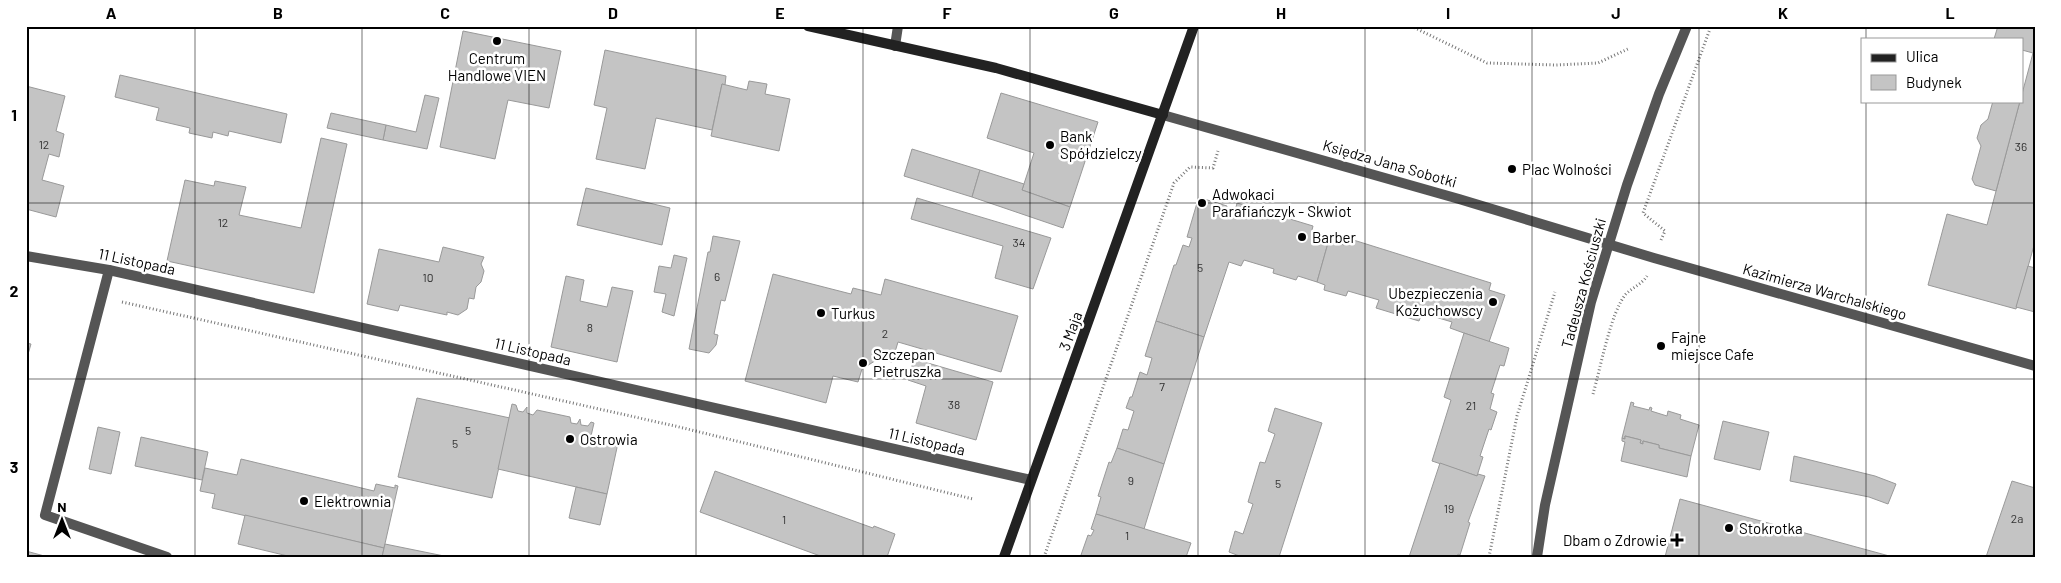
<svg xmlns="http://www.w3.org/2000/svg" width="2061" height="583" viewBox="0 0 2061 583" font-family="Barlow,sans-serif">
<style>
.building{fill:#c4c4c4;stroke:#999}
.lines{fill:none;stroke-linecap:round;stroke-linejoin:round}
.path{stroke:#777;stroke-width:3;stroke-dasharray:1 2.5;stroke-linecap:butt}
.service{stroke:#555;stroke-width:10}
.minor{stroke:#555;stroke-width:10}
.tertiary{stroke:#555;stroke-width:10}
.secondary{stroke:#222;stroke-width:10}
.grid{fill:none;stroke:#000;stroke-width:1;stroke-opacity:0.55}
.poi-dot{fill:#000;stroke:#fff;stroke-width:2}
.labels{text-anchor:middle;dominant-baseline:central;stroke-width:5;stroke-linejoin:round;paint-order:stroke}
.number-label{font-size:12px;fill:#313131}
.poi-label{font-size:15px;fill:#000;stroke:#fff;text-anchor:start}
.street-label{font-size:15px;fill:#000;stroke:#fff}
.neatline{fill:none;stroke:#000;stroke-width:2}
.grid-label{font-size:16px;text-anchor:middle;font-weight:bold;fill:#000}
</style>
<rect width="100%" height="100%" fill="#fff"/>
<g class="building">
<polygon points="1998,26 2035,26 2035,242 2016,309 1928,285 1947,214 1987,225 2020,101 2022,101 2022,94 2033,53 2022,50 2022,39 1994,39"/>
<polygon points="463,31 561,51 549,108 508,100 495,159 440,147"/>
<polygon points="605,50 726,76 725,85 722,84 712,130 656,118 645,169 596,159 607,108 594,105"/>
<polygon points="120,75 287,114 281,143 229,131 228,136 213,132 212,138 189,133 190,128 156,120 159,108 115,97"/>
<polygon points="749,81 767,84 765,94 790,99 779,151 711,136 722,84 747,90"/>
<polygon points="26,86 65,96 56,131 64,134 59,157 49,154 42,180 64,186 56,217 26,209"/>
<polygon points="1001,93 1098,122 1070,207 1022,190 1034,153 987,138"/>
<polygon points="425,95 439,98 427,149 383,140 386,125 416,132"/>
<polygon points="1993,101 2020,101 1996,191 1975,185 1972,179 1981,146 1977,138 1981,125 1988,119"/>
<polygon points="331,113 386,125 383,140 327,128"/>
<polygon points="321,138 347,144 314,293 167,261 185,180 214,186 215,181 246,187 239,215 301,228"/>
<polygon points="912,149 980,170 972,197 904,176"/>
<polygon points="980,170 1024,184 1022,190 1070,207 1063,228 972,197"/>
<polygon points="586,188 670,208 662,245 577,225"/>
<polygon points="917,198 1051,238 1033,289 995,278 1003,246 911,219"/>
<polygon points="1204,199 1227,206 1226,209 1235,212 1237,203 1313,226 1312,230 1330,236 1317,282 1298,276 1296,280 1273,273 1274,269 1244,260 1241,266 1229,262 1204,337 1156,321 1174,265 1176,265 1183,245 1189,247 1192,238 1187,237 1197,203 1202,205"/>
<polygon points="713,236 740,241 725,301 721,300 714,334 718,335 716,345 709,353 689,349 708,252 710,252"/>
<polygon points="1330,236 1339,239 1338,243 1344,245 1347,238 1491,283 1489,290 1505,295 1489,342 1450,328 1452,322 1422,313 1419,321 1376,308 1379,300 1348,291 1346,296 1324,290 1325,285 1317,282"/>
<polygon points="443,247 484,257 481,264 484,271 481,282 476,287 474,299 469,298 467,309 458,315 447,312 447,315 400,305 398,311 367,304 379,249 439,262"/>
<polygon points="674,255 687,258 674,316 662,312 666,294 654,292 659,266 671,268"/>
<polygon points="2028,266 2035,268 2035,312 2016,307"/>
<polygon points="773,274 851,294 853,288 881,295 885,279 1018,316 1001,372 898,342 892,362 878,359 862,369 858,382 833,376 826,403 745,381"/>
<polygon points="566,276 584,280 580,301 607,307 612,287 633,291 617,362 551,347"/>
<polygon points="1156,321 1204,337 1164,464 1117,448 1123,429 1128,430 1134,411 1126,408 1130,397 1132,397 1140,372 1147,375 1152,358 1145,356"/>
<polygon points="1464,333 1509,348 1504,366 1500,365 1491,393 1494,394 1490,409 1497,412 1491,430 1489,429 1480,456 1483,457 1477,476 1432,461 1451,400 1444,397"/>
<polygon points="26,343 31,344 26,361"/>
<polygon points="914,359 993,382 976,440 916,423 926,386 908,380"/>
<polygon points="417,398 510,418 492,498 398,477"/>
<polygon points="1631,402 1634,403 1633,406 1649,410 1650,407 1652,408 1651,411 1667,416 1668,411 1681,415 1680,419 1699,425 1691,456 1659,448 1659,445 1643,441 1643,444 1640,443 1641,440 1625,436 1625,439 1622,438"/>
<polygon points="512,404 516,405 518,411 523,412 527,407 527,413 533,415 537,410 570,417 571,423 577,424 580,419 581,425 588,426 591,422 594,423 591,436 618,443 607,494 498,469"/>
<polygon points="1275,408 1322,423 1279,557 1242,557 1229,552 1235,531 1243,534 1253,504 1248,502 1260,462 1265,463 1275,434 1268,431"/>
<polygon points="1723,421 1769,432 1760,470 1714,459"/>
<polygon points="98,427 120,432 111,474 89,469"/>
<polygon points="1625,436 1641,440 1640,443 1643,444 1643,441 1659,445 1659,448 1691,456 1687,477 1621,461 1625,442 1622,441 1622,438 1625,439"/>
<polygon points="141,437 208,452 202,480 135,466"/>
<polygon points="1117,448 1164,464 1144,529 1096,514 1101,497 1098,496 1109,462 1111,463"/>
<polygon points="1794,456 1875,476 1896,484 1888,504 1869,497 1790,481"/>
<polygon points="241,459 374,491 376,484 395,488 395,485 398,486 384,548 212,508 215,494 200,491 205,468 237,475"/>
<polygon points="1440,463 1477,476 1478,474 1485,476 1468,522 1470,523 1460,555 1458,554 1457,557 1409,557"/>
<polygon points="715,471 873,528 874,526 895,534 887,557 823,557 700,512"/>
<polygon points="2012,481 2035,488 2035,548 2032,557 1986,557"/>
<polygon points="576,487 607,494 600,525 569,518"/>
<polygon points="1680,499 1893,557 1665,557"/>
<polygon points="1096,514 1191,543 1186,557 1086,557 1081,555 1088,535 1091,536 1094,530 1091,529"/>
<polygon points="245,515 384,548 382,557 292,557 238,544"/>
<polygon points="385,544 449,557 382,557"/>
<polygon points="26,551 48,557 26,557"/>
</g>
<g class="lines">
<g class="path">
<polyline points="1411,26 1487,63 1556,65 1598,63 1630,48"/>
<polyline points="1661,240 1665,231 1643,213 1711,26"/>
<polyline points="122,302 675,426 973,499"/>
<path d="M1593,394c7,-24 18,-83 33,-100 7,-7 16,-10 21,-18"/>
<polyline points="1044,557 1174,183 1190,167 1213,168 1218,151"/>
<polyline points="1489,557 1517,416 1555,292"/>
</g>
<g class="service">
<polyline points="895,46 898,26"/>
<polyline points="109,270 45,515 167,557"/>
</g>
<g class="minor">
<polyline points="1163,115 1459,199 1654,258 2035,366"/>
<polyline points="26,256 109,270 1031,480"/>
</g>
<polyline class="tertiary" points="1537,557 1545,505 1591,302 1627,185 1659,94 1687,26"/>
<g class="secondary">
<polyline points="808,26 996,68 1163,115"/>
<polyline points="1004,557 1194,26"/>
</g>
</g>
<path class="grid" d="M195,26v531M362,26v531M529,26v531M696,26v531M863,26v531M1030,26v531M1198,26v531M1365,26v531M1532,26v531M1699,26v531M1866,26v13M1866,101v456M26,203h2009M26,379h2009"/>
<g class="poi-dot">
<circle cx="497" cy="41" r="5"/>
<circle cx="1050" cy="145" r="5"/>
<circle cx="1512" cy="169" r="5"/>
<circle cx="1202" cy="203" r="5"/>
<circle cx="1302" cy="237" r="5"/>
<circle cx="1493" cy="302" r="5"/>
<circle cx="821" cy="313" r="5"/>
<circle cx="1661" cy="346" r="5"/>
<circle cx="863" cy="363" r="5"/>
<circle cx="570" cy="439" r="5"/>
<circle cx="304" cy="501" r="5"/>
<circle cx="1729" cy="528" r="5"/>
<path d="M1674.5 532.5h5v5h5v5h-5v5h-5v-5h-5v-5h5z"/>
</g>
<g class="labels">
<g class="number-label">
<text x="44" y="144">12</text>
<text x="2021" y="146">36</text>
<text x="223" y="222">12</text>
<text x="1019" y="242">34</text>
<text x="1200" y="267">5</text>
<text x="717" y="276">6</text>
<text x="428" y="277">10</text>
<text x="590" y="327">8</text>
<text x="885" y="333">2</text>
<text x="1162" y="386">7</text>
<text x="954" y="404">38</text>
<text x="1471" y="405">21</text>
<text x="468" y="430">5</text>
<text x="455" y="443">5</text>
<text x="1131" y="480">9</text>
<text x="1278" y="483">5</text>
<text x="1449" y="508">19</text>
<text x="2017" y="518">2a</text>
<text x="784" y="519">1</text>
<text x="1127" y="535">1</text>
</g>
<g class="poi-label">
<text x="497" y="58" text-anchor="middle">Centrum<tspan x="497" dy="17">Handlowe VIEN</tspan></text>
<text x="1060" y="136">Bank<tspan x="1060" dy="17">Spółdzielczy</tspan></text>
<text x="1522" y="169">Plac Wolności</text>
<text x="1212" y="194">Adwokaci<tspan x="1212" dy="17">Parafiańczyk - Skwiot</tspan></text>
<text x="1312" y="237">Barber</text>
<text x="1483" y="293" text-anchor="end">Ubezpieczenia<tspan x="1483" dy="17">Kożuchowscy</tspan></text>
<text x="831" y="313">Turkus</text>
<text x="1671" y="337">Fajne<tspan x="1671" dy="17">miejsce Cafe</tspan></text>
<text x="873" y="354">Szczepan<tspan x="873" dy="17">Pietruszka</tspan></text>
<text x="580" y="439">Ostrowia</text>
<text x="314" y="501">Elektrownia</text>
<text x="1739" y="528">Stokrotka</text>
<text x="1667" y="540" text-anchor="end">Dbam o Zdrowie</text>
</g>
<g class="street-label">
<text transform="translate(1390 163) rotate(16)">Księdza Jana Sobotki</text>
<text transform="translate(137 261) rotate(12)">11 Listopada</text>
<text transform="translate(1583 283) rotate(-75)">Tadeusza Kościuszki</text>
<text transform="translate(1825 291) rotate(16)">Kazimierza Warchalskiego</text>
<text transform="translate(1070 331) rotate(-70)">3 Maja</text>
<text transform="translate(533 351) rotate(13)">11 Listopada</text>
<text transform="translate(927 441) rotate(13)">11 Listopada</text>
</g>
</g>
<rect width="2061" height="583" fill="none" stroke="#ffffff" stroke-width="55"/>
<rect x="1861" y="38" width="162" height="65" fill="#ffffff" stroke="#999999"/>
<rect x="1871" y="54" width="25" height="8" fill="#222222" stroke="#999999"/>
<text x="1906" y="62" font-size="15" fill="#000000">Ulica</text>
<rect x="1871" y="75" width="25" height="15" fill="#c4c4c4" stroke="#999999"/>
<text x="1906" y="88" font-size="15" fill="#000000">Budynek</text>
<g transform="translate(62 520)" stroke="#ffffff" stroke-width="4" paint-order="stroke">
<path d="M0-4L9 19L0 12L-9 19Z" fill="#000000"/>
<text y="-8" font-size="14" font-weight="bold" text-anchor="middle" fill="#000000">N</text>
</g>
<rect x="28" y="28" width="2006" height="528" class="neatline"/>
<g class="grid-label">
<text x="111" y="19">A</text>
<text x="278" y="19">B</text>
<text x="445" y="19">C</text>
<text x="613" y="19">D</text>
<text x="780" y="19">E</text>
<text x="947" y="19">F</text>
<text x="1114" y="19">G</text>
<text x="1281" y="19">H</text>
<text x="1448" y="19">I</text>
<text x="1616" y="19">J</text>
<text x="1783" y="19">K</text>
<text x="1950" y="19">L</text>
<text x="14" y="121">1</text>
<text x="14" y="297">2</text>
<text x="14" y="473">3</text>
</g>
</svg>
